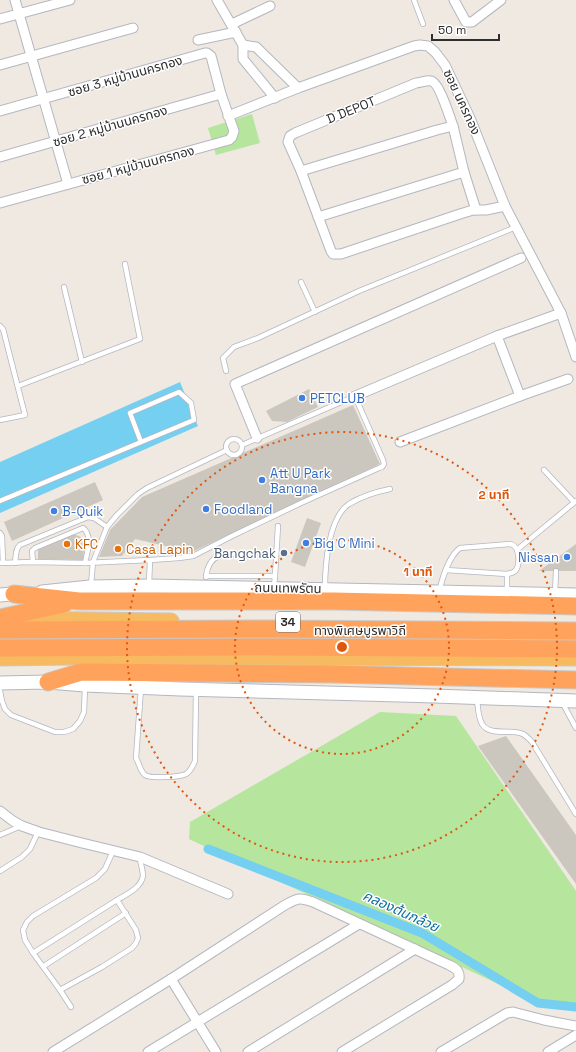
<svg xmlns="http://www.w3.org/2000/svg" width="576" height="1052" viewBox="0 0 576 1052" font-family="'Space Grotesk','Noto Sans Thai',sans-serif">
<style>
.green{fill:#b6e59e}
.water{fill:#75cff0}
.lines{fill:none;stroke-linecap:round;stroke-linejoin:round}
.canal{stroke:#75cff0;stroke-width:9}
.building{fill:#cbc7bf}
.service-casing{stroke:#b4b7c1;stroke-width:6}
.minor-casing{stroke:#b4b7c1;stroke-width:11}
.secondary-casing{stroke:#b4b7c1;stroke-width:15}
.trunk-casing{stroke:#c9c9c9;stroke-width:17}
.motorway-casing{stroke:#c9c9c9;stroke-width:19}
.service{stroke:#fff;stroke-width:4.5}
.minor{stroke:#fff;stroke-width:9}
.secondary{stroke:#fff;stroke-width:13}
.trunk{stroke:#f8ba60;stroke-width:15}
.motorway{stroke:#ffa35c;stroke-width:17}
.ring{fill:none;stroke:#df570e;stroke-width:2;stroke-dasharray:2 4}
.shop-dot{fill:#3f7fe0;stroke:#fff;stroke-width:1.5}
.food-dot{fill:#e8710a;stroke:#fff;stroke-width:1.5}
.service-dot{fill:#5c6f8a;stroke:#fff;stroke-width:1.5}
.labels{text-anchor:middle;dominant-baseline:central;stroke-width:3;stroke-linejoin:round;paint-order:stroke}
.shield{fill:#fff;stroke:#6d6d6d;stroke-width:1}
.shield-label{font-size:12px;font-weight:bold;fill:#2e2e2e}
.street-label{font-size:13px;fill:#2e2e2e;stroke:#fff}
.shop-label{font-size:13px;fill:#366cbe;stroke:#fff;text-anchor:start}
.food-label{font-size:13px;fill:#c56008;stroke:#fff;text-anchor:start}
.service-label{font-size:13px;fill:#4e5e75;stroke:#fff;text-anchor:end}
.water-label{font-size:14px;font-style:italic;fill:#0d6fa3;stroke:#fff}
.centre{fill:#df570e;stroke:#fff;stroke-width:2}
.ring-label{font-size:12px;text-anchor:middle;font-weight:bold;fill:#df570e;stroke:#fff;stroke-width:3;stroke-linejoin:round;paint-order:stroke}
</style>
<rect width="100%" height="100%" fill="#efe9e1"/>
<g class="green">
<polygon points="252,114 260,143 216,155 208,128"/>
<polygon points="380,712 456,716 576,891 576,1007 539,1003 189,839 190,822"/>
</g>
<polygon class="water" points="180,382 198,426 0,513 0,462"/>
<g class="lines">
<polyline class="canal" points="208,849 422,933 538,1003 576,1007"/>
</g>
<g class="building">
<polygon points="309,389 318,407 287,422 272,421 266,411"/>
<polygon points="353,405 380,464 192,552 135,539 122,556 99,557 110,530 142,497"/>
<polygon points="95,482 103,500 12,541 4,522"/>
<polygon points="307,518 321,523 305,567 291,562"/>
<polygon points="74,534 85,539 83,560 38,559 38,548"/>
<polygon points="576,544 576,571 539,571"/>
<polygon points="506,736 576,835 576,884 478,746"/>
</g>
<g class="lines">
<g class="service-casing">
<g id="service">
<polyline points="414,0 423,24"/>
<polyline points="301,282 315,312"/>
<polyline points="64,287 82,362"/>
<polyline points="0,326 3,329 25,415 0,420"/>
<polyline points="226,371 223,358 234,347 258,338 359,291 516,227"/>
<polyline points="18,386 140,339 125,264"/>
<circle cx="234" cy="447" r="8"/>
<polyline points="544,470 574,502"/>
<polyline points="0,501 194,420 191,403 179,392 130,413 141,442"/>
<polyline points="0,533 2,536 3,563"/>
<polyline points="518,549 576,501"/>
<path d="M33,562l-1,-11 3,-3 48,-20c10,7 4,25 2,35"/>
<polyline points="0,563 33,562 85,563 150,560 179,558 193,556 232,536 301,503 379,468 382,467 384,464 383,460 357,401 353,397 242,445"/>
<path d="M15,563c1,-6 0,-14 5,-18l68,-28 6,1 13,9"/>
<polyline points="206,576 275,576 274,587"/>
<polyline points="275,576 278,526"/>
<path d="M206,577c3,-28 24,-23 45,-22"/>
<polyline points="149,584 150,560"/>
<polyline points="91,585 93,562 107,527 117,515 138,494 147,488 227,450"/>
<path d="M325,589c0,-23 3,-71 24,-85 13,-8 26,-12 41,-15"/>
<path d="M439,592c3,-13 10,-36 21,-44l51,-4c9,3 9,20 5,26 -2,3 -5,3 -9,4l-61,-4"/>
<polyline points="507,592 507,574"/>
<polyline points="555,593 556,571"/>
<path d="M141,688l-5,70c3,5 4,13 9,17 6,4 35,2 41,-1 5,-3 7,-9 9,-13l1,-70"/>
<polyline points="0,691 2,701 5,709 11,715 55,732 64,732 73,729 80,721 84,712 85,687"/>
<path d="M477,700c1,7 1,17 5,24 8,13 29,4 41,10 4,2 6,5 9,8l44,72"/>
<polyline points="562,702 576,728"/>
<polyline points="0,835 21,826"/>
<path d="M113,851l-8,18 -9,9 -63,38 -6,6 -4,8 2,10 8,13 27,37 42,-23 30,-19 4,-5 2,-5 -2,-8 -19,-30c10,-6 24,-12 26,-24 0,-6 -3,-13 -3,-19"/>
<polyline points="0,871 22,857 30,849 38,832"/>
<polyline points="33,953 117,900"/>
<polyline points="44,966 126,913"/>
<polyline points="60,990 71,1007"/>
</g>
</g>
<g class="minor-casing">
<g id="minor">
<polyline points="15,0 68,184"/>
<polyline points="217,0 243,45 243,59 275,98"/>
<polyline points="454,0 466,22 472,22 501,0"/>
<polyline points="0,19 70,0"/>
<polyline points="232,24 270,6"/>
<polyline points="198,40 236,32"/>
<polyline points="243,45 256,47 298,88"/>
<polyline points="0,65 133,28"/>
<polyline points="0,111 205,53 207,53 211,56 221,94 234,131 232,137 229,140 0,203"/>
<polyline points="228,116 298,88 414,46 420,45 428,46 435,52 445,65 470,118 505,206 561,313 576,357"/>
<path d="M453,126c-3,-8 -14,-44 -22,-45 -4,-1 -11,2 -15,2l-121,50 -5,3 -2,6 13,29 30,80 2,3h8l119,-40 13,-4h13l19,-4"/>
<polyline points="0,157 221,94"/>
<polyline points="301,171 437,130 453,126 464,172"/>
<polyline points="318,217 464,172 476,210"/>
<polyline points="497,336 561,313"/>
<polyline points="353,397 497,336 520,396"/>
<polyline points="257,438 235,384 521,258"/>
<polyline points="400,442 520,396 568,379"/>
<polyline points="0,811 13,821 22,826 39,832 82,843 140,857 228,894"/>
<polyline points="171,979 216,1052"/>
<path d="M53,1052l118,-73 114,-74c13,-7 14,-8 28,-3l136,63c7,3 11,6 10,14l-7,6 -110,67"/>
<polyline points="148,1052 359,924"/>
<polyline points="248,1052 415,949"/>
<polyline points="441,1052 507,1013 513,1012 544,1020 576,1026"/>
<polyline points="548,1052 576,1035"/>
</g>
</g>
<g class="secondary-casing">
<g id="secondary">
<polyline points="42,592 90,587 149,586 576,595"/>
<polyline points="0,595 22,593"/>
<polyline points="0,683 48,682 85,685 180,689 435,696 576,701"/>
</g>
</g>
<g class="trunk-casing">
<g id="trunk">
<polyline points="13,619 171,621"/>
<polyline points="0,658 77,657 576,658"/>
</g>
</g>
<g class="motorway-casing">
<g id="motorway">
<polyline points="14,594 79,601 333,601 576,606"/>
<polyline points="0,618 64,604"/>
<polyline points="0,630 264,629 576,631"/>
<polyline points="0,648 262,647 576,649"/>
<polyline points="48,682 81,672 331,674 576,680"/>
</g>
</g>
<use href="#service" class="service"/>
<use href="#minor" class="minor"/>
<use href="#secondary" class="secondary"/>
<use href="#trunk" class="trunk"/>
<use href="#motorway" class="motorway"/>
</g>
<g class="ring">
<circle cx="342" cy="647" r="107"/>
<circle cx="342" cy="647" r="215"/>
</g>
<g class="shop-dot">
<circle cx="302" cy="398" r="4"/>
<circle cx="262" cy="480" r="4"/>
<circle cx="206" cy="509" r="4"/>
<circle cx="54" cy="511" r="4"/>
<circle cx="306" cy="543" r="4"/>
<circle cx="567" cy="557" r="4"/>
</g>
<g class="food-dot">
<circle cx="67" cy="544" r="4"/>
<circle cx="118" cy="549" r="4"/>
</g>
<circle class="service-dot" cx="284" cy="553" r="4"/>
<g class="labels">
<rect class="shield" x="276" y="612" width="24" height="20" rx="3"/>
<g class="shield-label">
<text x="288" y="622">34</text>
</g>
<g class="street-label">
<text transform="translate(125 76) rotate(-16)">ซอย 3 หมู่บ้านนครทอง</text>
<text transform="translate(462 102) rotate(65)">ซอย นครทอง</text>
<text transform="translate(351 110) rotate(-22)">D DEPOT</text>
<text transform="translate(110 126) rotate(-16)">ซอย 2 หมู่บ้านนครทอง</text>
<text transform="translate(138 165) rotate(-15)">ซอย 1 หมู่บ้านนครทอง</text>
<text transform="translate(288 588) rotate(1)">ถนนเทพรัตน</text>
<text x="360" y="630">ทางพิเศษบูรพาวิถี</text>
</g>
<g class="shop-label">
<text x="310" y="398">PETCLUB</text>
<text x="270" y="473">Att U Park<tspan x="270" dy="15">Bangna</tspan></text>
<text x="214" y="509">Foodland</text>
<text x="62" y="511">B-Quik</text>
<text x="314" y="543">Big C Mini</text>
<text x="559" y="557" text-anchor="end">Nissan</text>
</g>
<g class="food-label">
<text x="75" y="544">KFC</text>
<text x="126" y="549">Casa Lapin</text>
</g>
<g class="service-label">
<text x="276" y="553">Bangchak</text>
</g>
<g class="water-label">
<text transform="translate(401 911) rotate(24)">คลองต้นกล้วย</text>
</g>
</g>
<circle cx="342" cy="647" r="6" class="centre"/>
<g class="ring-label">
<text x="494" y="499">2 นาที</text>
<text x="418" y="576">1 นาที</text>
</g>
<path d="M432 34v6h67v-6" fill="none" stroke="#2e2e2e" stroke-width="2"/>
<text x="438" y="34" font-size="12" fill="#2e2e2e" stroke="#ffffff" stroke-width="3" paint-order="stroke">50 m</text>
</svg>
